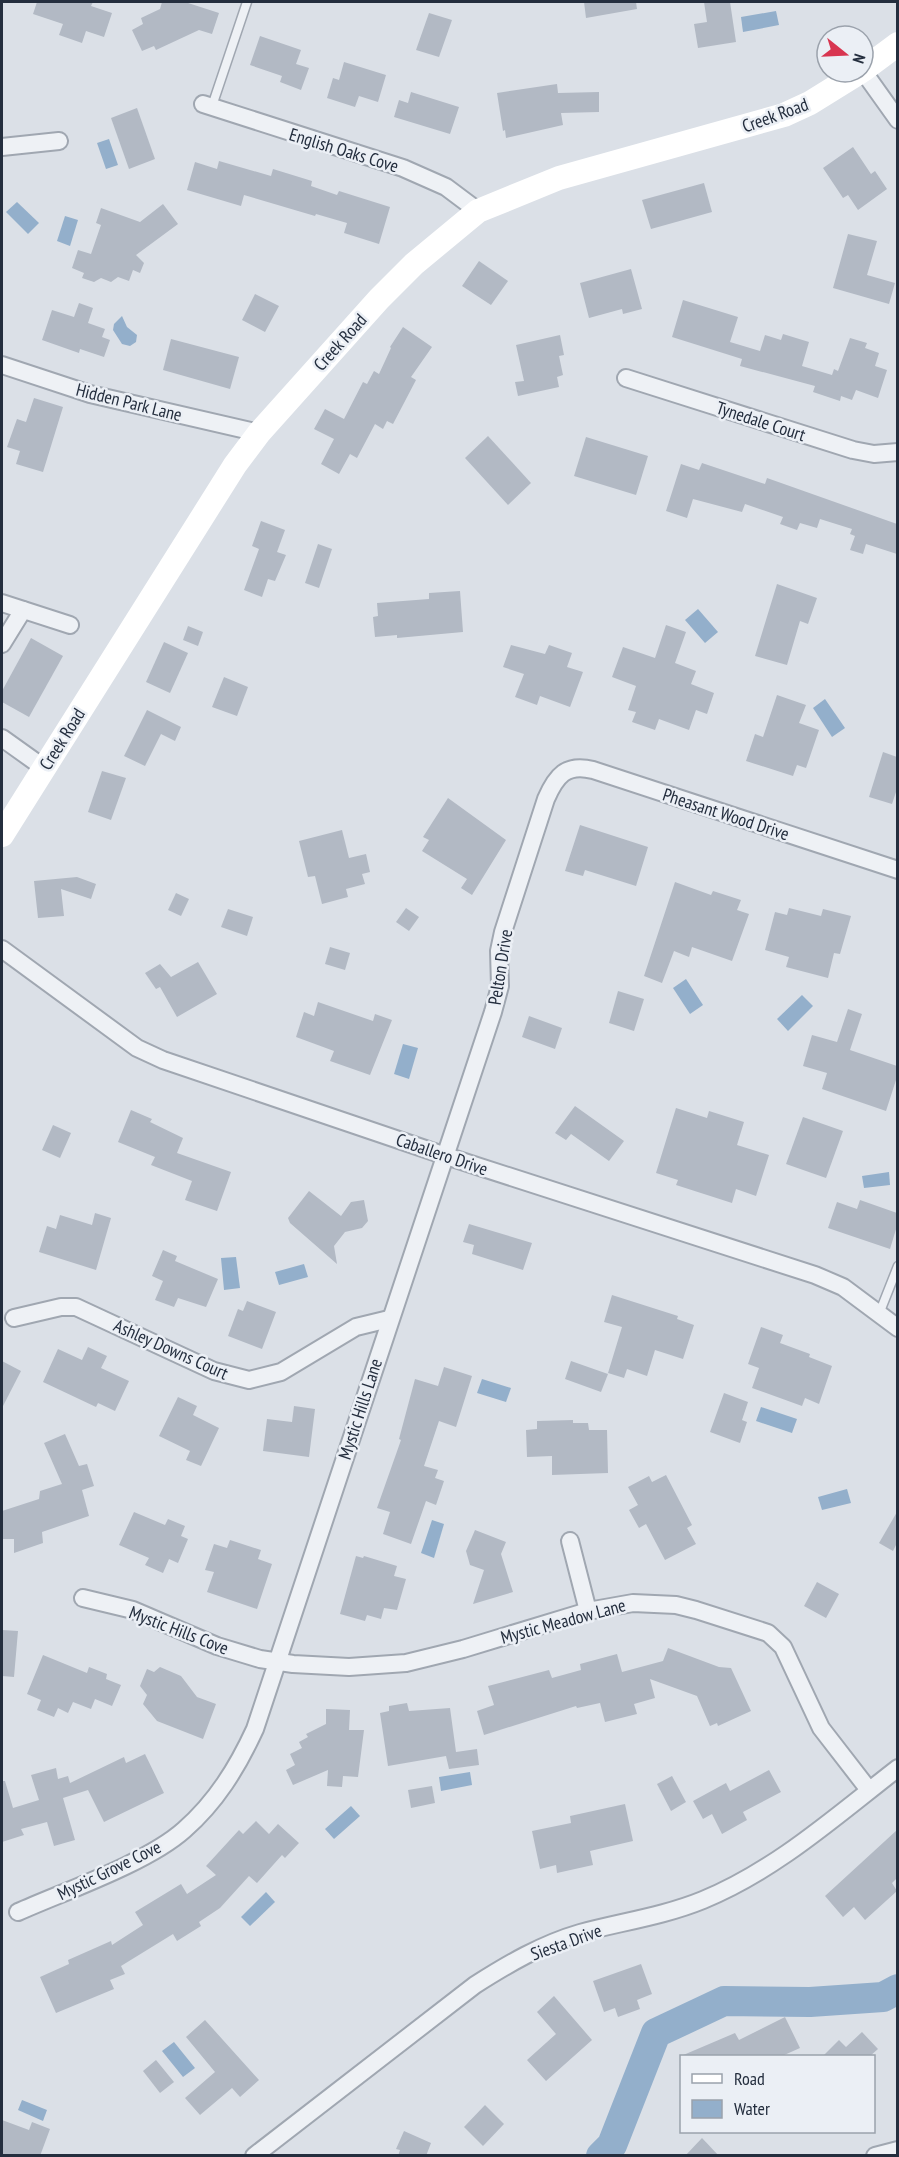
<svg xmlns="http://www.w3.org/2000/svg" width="899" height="2157" viewBox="0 0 899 2157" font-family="'PT Sans Narrow',sans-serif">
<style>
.water{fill:#93afcb}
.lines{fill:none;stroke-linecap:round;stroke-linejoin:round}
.river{stroke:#93afcb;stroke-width:30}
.building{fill:#b2b9c4}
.lane-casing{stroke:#a0a7b1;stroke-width:11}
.street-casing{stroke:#a0a7b1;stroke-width:20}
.lane{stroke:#eef1f5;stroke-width:8}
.street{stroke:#eef1f5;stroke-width:16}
.secondary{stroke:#fff;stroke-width:24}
.labels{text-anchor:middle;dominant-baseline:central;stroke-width:5;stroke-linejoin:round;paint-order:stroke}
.street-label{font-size:18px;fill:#242e3e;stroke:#ebeff5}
</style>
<rect width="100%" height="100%" fill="#dbe0e7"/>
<g class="water">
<polygon points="776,11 779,25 743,32 741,17"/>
<polygon points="109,139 118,165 106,169 97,143"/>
<polygon points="17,202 39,223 28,234 6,212"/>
<polygon points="65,216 78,220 70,246 57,241"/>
<polygon points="122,316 127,327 137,335 136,342 130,346 122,344 113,330 114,324"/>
<polygon points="698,609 718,632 705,643 685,620"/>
<polygon points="825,699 845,728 832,737 813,708"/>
<polygon points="686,979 703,1005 690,1014 673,988"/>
<polygon points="802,995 813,1006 788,1031 777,1019"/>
<polygon points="403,1044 418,1048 409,1079 394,1074"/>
<polygon points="889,1172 890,1185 864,1188 862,1176"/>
<polygon points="236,1257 240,1288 224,1290 221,1258"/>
<polygon points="304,1264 308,1277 279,1285 275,1272"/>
<polygon points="482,1379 511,1388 506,1402 477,1393"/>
<polygon points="761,1407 797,1419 792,1433 756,1421"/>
<polygon points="847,1489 851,1503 822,1510 818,1497"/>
<polygon points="432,1520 444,1524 434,1558 421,1553"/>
<polygon points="470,1772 472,1785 441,1791 439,1777"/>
<polygon points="351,1806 360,1816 334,1839 325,1829"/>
<polygon points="266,1892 275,1902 250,1926 241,1917"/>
<polygon points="174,2042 195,2068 183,2077 162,2051"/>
<polygon points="22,2100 47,2110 43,2121 18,2110"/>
</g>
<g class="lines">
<polyline class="river" points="601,2156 612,2145 656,2033 724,2001 810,2002 883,1997 898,1989"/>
</g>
<g class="building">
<polygon points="37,2 93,2 91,6 112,13 104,37 86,31 82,43 59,35 63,24 33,14"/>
<polygon points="162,2 185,2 219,13 212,34 199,30 156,50 154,46 142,51 132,30 143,24 141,18 160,9"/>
<polygon points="584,2 636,2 637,9 586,18"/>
<polygon points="704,2 730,2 736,42 698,48 694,24 707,22"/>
<polygon points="429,13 452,20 439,57 416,50"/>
<polygon points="260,36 301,50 296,64 309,68 301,90 280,82 282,76 250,65"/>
<polygon points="344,62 386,75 378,102 359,96 355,107 327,98 333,78 339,80"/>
<polygon points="557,84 558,93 599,92 599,112 561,113 563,125 506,138 505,130 503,131 497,93"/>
<polygon points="411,92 459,107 450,134 394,117 399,100 408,103"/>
<polygon points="137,108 155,159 129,169 111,118"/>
<polygon points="853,147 871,174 875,171 887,189 858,210 848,195 843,198 823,168"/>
<polygon points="219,161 271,176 273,169 312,181 311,186 337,195 339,191 390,207 379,244 344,233 347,223 316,214 315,216 244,195 241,206 187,190 195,162 217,169"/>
<polygon points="704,183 712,212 651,229 642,200"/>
<polygon points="163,204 178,224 136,255 144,263 140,273 133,270 129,281 118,277 111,282 101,278 94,282 82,278 84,273 72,268 78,250 91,254 101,225 96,223 101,208 140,222"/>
<polygon points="848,234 877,241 867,275 895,283 889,304 833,288"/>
<polygon points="479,261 508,281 491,305 462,286"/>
<polygon points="631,269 642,309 623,314 622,309 589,318 580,283"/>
<polygon points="255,294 279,306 265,332 242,320"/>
<polygon points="683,300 738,317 730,342 760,351 765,335 781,340 783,334 809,342 802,366 832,375 834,369 838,371 850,338 867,343 865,348 879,353 875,366 887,370 878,398 856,390 852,400 841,396 840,401 813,392 815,386 740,366 742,359 672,337"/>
<polygon points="79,303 93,308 88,323 105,329 102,337 110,340 104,357 80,349 79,353 42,340 52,310 74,317"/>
<polygon points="403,327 432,347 411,377 416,380 393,424 387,421 383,429 375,424 357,458 350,454 339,474 321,464 334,439 314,429 325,409 344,419 363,382 367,384 374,371 379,374 391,348 390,347"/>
<polygon points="560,335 564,355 559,356 563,375 557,377 559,387 518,396 515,382 524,381 516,345"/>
<polygon points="171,339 239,357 230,389 163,370"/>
<polygon points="34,398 63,407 43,472 16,464 20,451 7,447 17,419 26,422"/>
<polygon points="488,436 531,483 508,505 465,458"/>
<polygon points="586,437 648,456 636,495 574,476"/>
<polygon points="702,463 765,484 767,478 897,524 897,554 866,544 863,554 850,550 855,536 850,534 852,529 820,519 817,528 800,523 797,530 780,524 783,517 745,504 742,512 693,499 687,518 666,511 681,464 699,470"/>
<polygon points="261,521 285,530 277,552 286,555 275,581 268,579 262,597 244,590 259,549 252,546"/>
<polygon points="318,544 332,549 319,588 305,583"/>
<polygon points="777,584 817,598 808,624 800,621 787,665 755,656"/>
<polygon points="460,591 463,632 397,638 397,635 375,637 373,617 378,616 377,603 429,599 429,593"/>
<polygon points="666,625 686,632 675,663 696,671 691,684 714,693 707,714 696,710 689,730 659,719 655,730 632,722 636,712 628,710 636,686 612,677 623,647 655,658"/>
<polygon points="188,626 203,632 198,646 183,640"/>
<polygon points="31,638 63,656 29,717 2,702 2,691"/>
<polygon points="164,642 188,653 170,693 146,682"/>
<polygon points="511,645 545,654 549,645 572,653 567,667 583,672 570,707 540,696 537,705 515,697 524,674 503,667"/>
<polygon points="224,677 248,687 237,716 212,707"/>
<polygon points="777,695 806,705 799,723 819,730 806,768 797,765 793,776 746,761 755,734 763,737"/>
<polygon points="147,710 181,727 175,741 161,734 145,766 124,756"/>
<polygon points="883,752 897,757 897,789 892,804 869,797"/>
<polygon points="102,771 126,778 111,820 88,812"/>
<polygon points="448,798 506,840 472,895 461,888 467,879 422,851 429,840 423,837"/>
<polygon points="580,825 648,847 636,886 585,870 583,876 565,871"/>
<polygon points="342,830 349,858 366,854 370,872 362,874 365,884 346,889 348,897 322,904 315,876 308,877 299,841"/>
<polygon points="77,877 96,884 91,899 61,889 64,916 38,918 34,881"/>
<polygon points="675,882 711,895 713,891 741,900 737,910 749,914 732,961 692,947 689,957 674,951 662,983 644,976"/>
<polygon points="176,893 189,899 181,916 168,910"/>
<polygon points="406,908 419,917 409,931 396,922"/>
<polygon points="789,908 821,916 823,909 851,916 840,954 834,953 828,978 786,967 789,957 765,950 775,912 787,915"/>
<polygon points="228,909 253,917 247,936 221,927"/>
<polygon points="330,947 350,953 345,970 325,964"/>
<polygon points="198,962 217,994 177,1017 160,987 156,989 145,973 160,964 171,977"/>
<polygon points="618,991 644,999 634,1031 609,1023"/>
<polygon points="318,1002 373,1021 375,1014 392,1020 370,1075 330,1061 334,1051 296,1037 304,1012 314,1016"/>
<polygon points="848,1009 862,1014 850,1050 897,1066 897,1077 886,1111 822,1089 827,1073 803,1066 812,1035 837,1042"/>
<polygon points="529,1016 562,1028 555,1049 522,1037"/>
<polygon points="575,1106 624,1141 609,1161 571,1134 566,1140 555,1133"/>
<polygon points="676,1108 707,1118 709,1111 744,1122 737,1145 769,1155 756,1196 736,1189 732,1203 676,1185 678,1180 656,1173"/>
<polygon points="131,1110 152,1119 150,1122 183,1138 177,1153 231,1172 217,1211 185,1200 192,1181 151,1165 155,1157 118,1142"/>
<polygon points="803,1117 843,1131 826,1178 786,1164"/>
<polygon points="53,1125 71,1133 60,1158 42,1150"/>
<polygon points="309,1191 341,1216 351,1202 364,1200 368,1221 362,1228 345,1232 334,1246 337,1264 290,1223 288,1218"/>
<polygon points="860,1200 897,1213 897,1226 890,1249 828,1228 837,1202 857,1209"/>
<polygon points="95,1213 111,1218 96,1270 39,1252 47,1226 56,1229 60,1215 92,1225"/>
<polygon points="469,1224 532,1243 523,1270 472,1254 474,1245 463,1242"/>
<polygon points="163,1250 177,1256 175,1261 218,1279 206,1307 178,1298 174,1307 155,1300 163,1281 152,1276"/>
<polygon points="612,1295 678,1316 677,1319 694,1325 683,1359 655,1350 647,1376 627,1369 624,1378 608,1373 622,1327 604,1322"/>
<polygon points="247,1301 276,1312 262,1349 228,1336 238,1309 243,1311"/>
<polygon points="761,1327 783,1335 780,1343 810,1354 809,1357 832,1366 819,1404 805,1398 802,1406 752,1388 759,1368 748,1364"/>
<polygon points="88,1347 107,1356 101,1368 129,1381 115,1411 98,1403 96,1407 43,1382 58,1349 82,1360"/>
<polygon points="2,1361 21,1371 2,1408"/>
<polygon points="571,1361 608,1374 601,1392 565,1379"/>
<polygon points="444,1367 472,1376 456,1427 439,1421 424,1466 438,1470 435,1478 444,1481 436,1505 426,1501 411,1544 383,1534 390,1512 377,1508 401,1440 399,1439 415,1379 438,1386"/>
<polygon points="724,1393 748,1402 742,1420 747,1422 740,1443 710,1432"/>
<polygon points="178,1397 197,1406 193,1415 219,1428 201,1466 186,1460 190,1451 159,1436"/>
<polygon points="294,1406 315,1409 309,1457 263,1451 267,1419 292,1422"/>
<polygon points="573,1420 573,1423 588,1423 589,1430 607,1430 608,1473 552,1475 552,1456 527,1457 526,1430 537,1429 537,1421"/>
<polygon points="65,1434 79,1466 87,1464 94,1486 82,1490 89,1516 42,1532 43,1543 14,1553 14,1539 2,1539 2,1511 39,1499 40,1491 62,1484 44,1443"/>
<polygon points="666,1475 692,1525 687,1528 696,1544 665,1560 646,1524 639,1528 629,1510 638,1505 628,1487 649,1476 652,1482"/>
<polygon points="134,1512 165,1525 168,1519 185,1526 181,1536 188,1539 178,1563 169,1559 163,1573 145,1565 149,1558 119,1545"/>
<polygon points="897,1512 897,1543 893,1551 879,1543"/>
<polygon points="475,1530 506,1542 501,1554 513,1592 473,1604 484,1570 470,1565 466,1551"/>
<polygon points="230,1540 261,1550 258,1559 272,1564 257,1609 207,1592 214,1572 205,1570 214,1544 227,1548"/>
<polygon points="356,1556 363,1558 364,1556 397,1566 394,1576 406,1579 397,1610 384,1608 381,1619 367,1615 365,1621 340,1614"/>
<polygon points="817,1582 839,1594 826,1618 804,1606"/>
<polygon points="2,1630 18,1631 14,1677 2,1676"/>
<polygon points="668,1648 719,1667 731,1668 751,1711 718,1726 717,1723 710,1726 697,1696 650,1679 655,1698 634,1704 637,1714 605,1722 600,1703 577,1708 576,1706 484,1735 477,1711 494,1705 488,1686 549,1670 552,1678 581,1670 580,1664 617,1654 622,1672 663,1661"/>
<polygon points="43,1655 87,1673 89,1667 107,1674 106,1679 121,1685 112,1706 95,1699 91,1709 73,1702 68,1713 58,1708 54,1717 37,1710 41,1700 27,1694"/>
<polygon points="160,1667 181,1676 197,1697 216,1704 203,1739 157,1721 143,1704 147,1695 140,1686 147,1669 154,1672"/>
<polygon points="407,1703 409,1711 450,1708 456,1752 477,1749 479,1765 449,1769 446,1756 388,1766 380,1713 389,1711 389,1706"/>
<polygon points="326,1709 350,1710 349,1730 364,1730 358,1777 343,1776 342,1787 327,1786 328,1770 293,1785 286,1770 295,1765 290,1754 302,1748 299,1742 308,1737 306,1734 326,1724"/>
<polygon points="145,1754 164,1793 104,1822 88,1790 63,1798 75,1840 54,1846 47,1822 21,1829 24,1835 2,1842 2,1781 5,1781 13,1808 39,1800 31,1775 56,1768 58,1779 68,1776 70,1783 124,1757 126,1763"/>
<polygon points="769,1770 781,1792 743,1812 747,1820 722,1834 712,1814 703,1819 693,1801 726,1783 730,1791"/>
<polygon points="672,1776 686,1802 671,1811 657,1784"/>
<polygon points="432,1786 435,1803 411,1808 408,1790"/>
<polygon points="625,1804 633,1841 590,1851 593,1865 557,1873 556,1865 540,1869 532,1831 571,1823 570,1816"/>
<polygon points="256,1821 269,1834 278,1824 299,1843 285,1858 282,1855 257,1883 249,1876 220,1908 199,1922 201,1926 177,1941 173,1934 121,1966 125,1974 110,1980 114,1989 56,2013 40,1977 69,1964 68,1960 111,1941 112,1945 143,1925 135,1912 181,1884 187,1894 216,1875 206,1866 239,1830 243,1834"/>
<polygon points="897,1830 897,1878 892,1883 897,1891 865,1920 854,1907 843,1917 825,1896"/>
<polygon points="641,1964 652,1994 637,2000 640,2009 618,2017 615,2008 604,2012 593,1981"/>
<polygon points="554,1996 592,2040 546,2081 527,2060 556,2034 537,2012"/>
<polygon points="785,2017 800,2048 782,2056 681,2056 735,2033 739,2040"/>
<polygon points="205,2020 259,2080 240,2097 232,2088 200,2115 185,2098 215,2072 186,2037"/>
<polygon points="862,2032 878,2049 870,2056 823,2056 839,2040 846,2047"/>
<polygon points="156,2060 174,2082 160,2093 143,2071"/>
<polygon points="485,2105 504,2124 483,2146 464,2127"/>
<polygon points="2,2120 29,2130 32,2122 50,2129 40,2156 2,2156"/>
<polygon points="404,2131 431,2143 426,2156 398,2156 400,2150 396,2149"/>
<polygon points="702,2138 719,2156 685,2156"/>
</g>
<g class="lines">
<g class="lane-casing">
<g id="lane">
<polyline points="211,109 247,2"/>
<polyline points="879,1314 898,1266"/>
</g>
</g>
<g class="street-casing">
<g id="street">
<polyline points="863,71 898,120"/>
<polyline points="203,104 403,168 446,187 478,211"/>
<polyline points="2,147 59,141"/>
<polyline points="2,365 90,394 259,433"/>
<polyline points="626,378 853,450 874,454 898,452"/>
<polyline points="2,603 70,625"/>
<polyline points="2,644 23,610"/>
<polyline points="2,738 44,768"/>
<polyline points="2,949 137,1048 163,1060 446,1156 815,1275 843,1287 898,1328"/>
<polyline points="14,1318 61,1307 76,1307 214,1371 249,1380 281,1372 356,1327 389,1319"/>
<polyline points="570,1541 588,1611"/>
<polyline points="83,1598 133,1610 217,1646 260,1659 293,1664 349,1667 406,1663 463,1649 588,1611 633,1603 676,1605 696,1610 768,1633 783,1647 821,1728 869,1790"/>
<path d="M18,1912c47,-21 129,-49 166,-82 32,-28 53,-62 71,-101l238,-717 7,-26 -1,-35 4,-19 43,-133c10,-23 20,-36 47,-29l305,100"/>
<path d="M254,2156l221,-171c33,-21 67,-41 105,-52 41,-11 84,-17 123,-33 73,-30 133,-84 195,-132"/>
<polyline points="875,2156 898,2150"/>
</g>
</g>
<use href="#lane" class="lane"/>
<use href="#street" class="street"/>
<g class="secondary">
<polyline points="863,70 898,44"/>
<polyline points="2,835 235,465 259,433 379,299 414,264 478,211 559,178 784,115 810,103 860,72"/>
</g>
</g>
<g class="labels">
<g class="street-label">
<text transform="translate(775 115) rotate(-20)">Creek Road</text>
<text transform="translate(344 150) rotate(17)">English Oaks Cove</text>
<text transform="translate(340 342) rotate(-48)">Creek Road</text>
<text transform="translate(129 402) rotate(14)">Hidden Park Lane</text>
<text transform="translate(761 421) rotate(18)">Tynedale Court</text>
<text transform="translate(62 739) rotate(-58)">Creek Road</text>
<text transform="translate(726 814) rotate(18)">Pheasant Wood Drive</text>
<text transform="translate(500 967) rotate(-81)">Pelton Drive</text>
<text transform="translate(442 1154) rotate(19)">Caballero Drive</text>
<text transform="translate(171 1349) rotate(24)">Ashley Downs Court</text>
<text transform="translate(360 1409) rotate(-72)">Mystic Hills Lane</text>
<text transform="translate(563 1621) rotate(-15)">Mystic Meadow Lane</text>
<text transform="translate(179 1630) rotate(21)">Mystic Hills Cove</text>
<text transform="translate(109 1870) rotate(-26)">Mystic Grove Cove</text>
<text transform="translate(566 1942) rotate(-20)">Siesta Drive</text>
</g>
</g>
<rect width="899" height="2157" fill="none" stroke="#242e3e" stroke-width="6"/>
<rect x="680" y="2055" width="195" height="78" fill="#ebeff5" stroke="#9ba2ac" stroke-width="1.5"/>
<rect x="692" y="2074" width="30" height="9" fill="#ffffff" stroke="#9ba2ac" stroke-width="1.5"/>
<text x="734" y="2085" font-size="18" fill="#242e3e">Road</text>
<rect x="692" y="2100" width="30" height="18" fill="#93afcb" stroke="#9ba2ac" stroke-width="1.5"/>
<text x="734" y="2115" font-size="18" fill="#242e3e">Water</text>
<g transform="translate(845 54) rotate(108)"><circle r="28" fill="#ebeff5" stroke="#9ba2ac" stroke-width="1.5"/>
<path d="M0-4.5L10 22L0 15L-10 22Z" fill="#d83550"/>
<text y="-9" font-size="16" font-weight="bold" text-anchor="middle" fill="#242e3e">N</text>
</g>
</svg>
